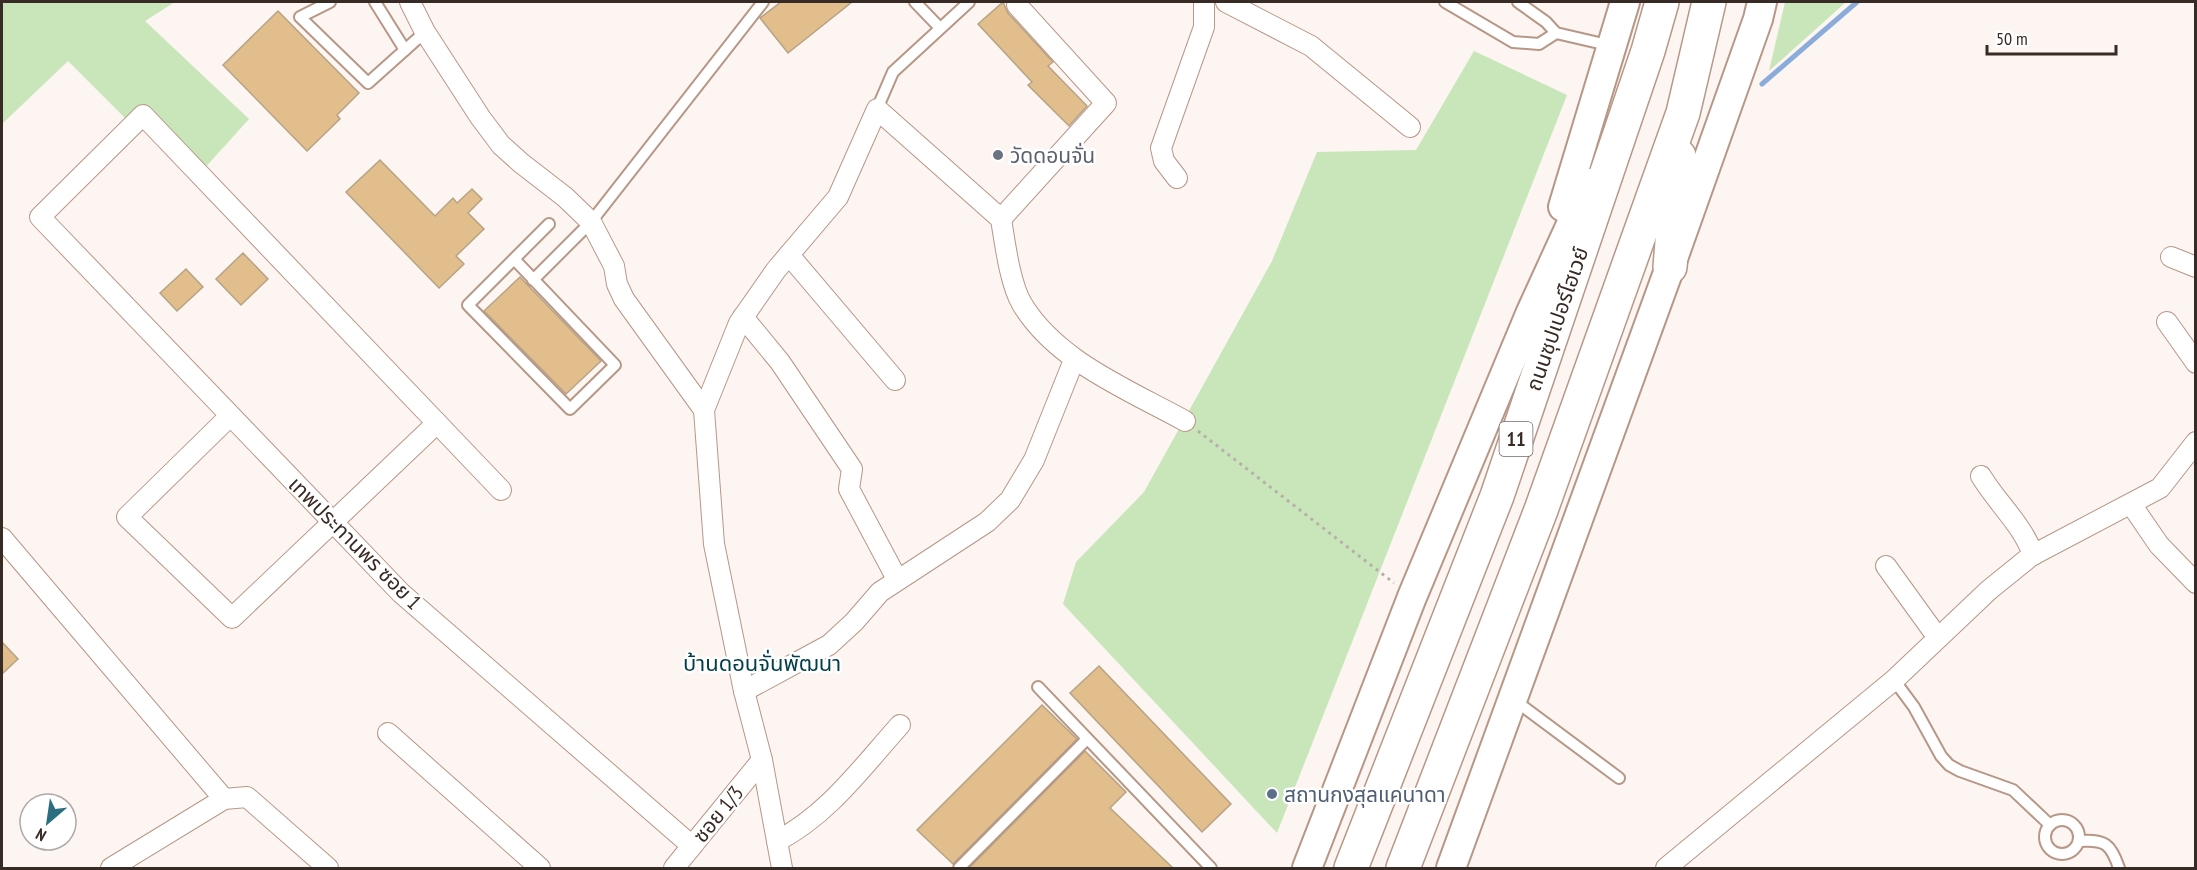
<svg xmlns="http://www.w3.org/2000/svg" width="2197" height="870" viewBox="0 0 2197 870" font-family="'PT Sans Narrow','Noto Sans Thai',sans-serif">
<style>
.green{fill:#c8e6ba}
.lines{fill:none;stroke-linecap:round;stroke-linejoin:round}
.stream{stroke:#8babda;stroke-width:5}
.building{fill:#e1be8b;stroke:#b6a386;stroke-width:1.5}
.lane-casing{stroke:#b79787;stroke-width:14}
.street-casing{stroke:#b79787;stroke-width:22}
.secondary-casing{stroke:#b79787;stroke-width:32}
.highway-casing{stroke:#b79787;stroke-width:36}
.path{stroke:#b8afaa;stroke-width:3;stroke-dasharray:3 4.5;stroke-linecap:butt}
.lane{stroke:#fff;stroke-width:10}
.street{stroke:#fff;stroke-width:20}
.secondary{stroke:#fff;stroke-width:28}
.highway{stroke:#fff;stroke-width:33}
.worship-dot{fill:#6b7280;stroke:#fff;stroke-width:2}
.service-dot{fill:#5c6f8a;stroke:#fff;stroke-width:2}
.labels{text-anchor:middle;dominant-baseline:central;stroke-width:5;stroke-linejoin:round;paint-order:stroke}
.shield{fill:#fff;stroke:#746a66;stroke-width:1.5}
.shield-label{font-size:20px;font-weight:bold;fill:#382a24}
.worship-label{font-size:21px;fill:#5b616d;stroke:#fff;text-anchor:start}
.street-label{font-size:21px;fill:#382a24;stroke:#fff}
.service-label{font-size:21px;fill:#4e5e75;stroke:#fff;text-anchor:start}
.neighbourhood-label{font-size:22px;fill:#003e4a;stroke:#fff}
</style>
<rect width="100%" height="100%" fill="#fcf5f1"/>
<g class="green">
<polygon points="2,2 175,2 145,21 249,119 202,171 138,105 127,120 68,61 2,124"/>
<polygon points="1785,2 1846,2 1769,71"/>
<polygon points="1474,51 1567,95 1277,833 1063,604 1076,562 1144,492 1272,261 1317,152 1416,150"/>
</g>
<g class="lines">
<polyline class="stream" points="1762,84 1857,2"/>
</g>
<g class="building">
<polygon points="781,2 852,2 788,53 760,18"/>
<polygon points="1003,2 1008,13 1053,62 1048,66 1087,106 1069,126 1028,85 1032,82 978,24"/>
<polygon points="278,11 359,93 337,115 340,119 307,151 223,65"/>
<polygon points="380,160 435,216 453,198 457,203 472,189 482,199 468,213 484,229 456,256 464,264 439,288 346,192"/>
<polygon points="243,253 268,279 241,305 216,279"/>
<polygon points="186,269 203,287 177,311 160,293"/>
<polygon points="520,277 601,361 566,394 484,311"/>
<polygon points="2,642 18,659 2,674"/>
<polygon points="1099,666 1231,804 1202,832 1070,693"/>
<polygon points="1042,705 1077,739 953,864 917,830"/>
<polygon points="1085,751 1126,792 1110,808 1173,868 969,868"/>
</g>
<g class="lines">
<g class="lane-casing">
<g id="lane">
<polyline points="330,2 300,17 368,83 425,32"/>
<polyline points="375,2 405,50"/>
<polyline points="915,2 940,28"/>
<polyline points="1445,2 1513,42 1539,44 1556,33"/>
<polyline points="1518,2 1546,22 1556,33 1612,46"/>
<polyline points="877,109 893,72 969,2"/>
<polyline points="514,259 615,365 570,409 468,305 549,224"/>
<polyline points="533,280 591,222 763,2"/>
<polyline points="1894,680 1914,707 1941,756 1949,765 1960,771 2013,790 2050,825"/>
<polyline points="1038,687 1211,868"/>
<polyline points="1513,699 1619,778"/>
<circle cx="2062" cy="837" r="17"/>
<path d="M2079,841c26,-2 32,3 40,27"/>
<polyline points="959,868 1087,739"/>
</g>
</g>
<g class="street-casing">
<g id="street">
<polyline points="410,2 425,32 480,117 501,145 521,163 565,197 591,222 614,266 617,284 624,299 704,410"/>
<polyline points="1226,2 1311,46 1410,127"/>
<polyline points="1177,178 1164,161 1161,148 1204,27 1204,2"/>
<polyline points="1001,219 1106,103 1017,5 1019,2"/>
<path d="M1001,219c4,24 9,65 21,85 34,57 107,86 163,117"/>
<polyline points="789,255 895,380"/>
<polyline points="2171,257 2196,267"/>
<polyline points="743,317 780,362 852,469 849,489 897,579"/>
<polyline points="2167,322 2196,363"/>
<polyline points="230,416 127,517 232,618 437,423"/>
<path d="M1981,476c16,27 42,49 52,79"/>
<polyline points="501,490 143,115 40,217 401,593 692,846"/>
<polyline points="2131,504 2159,545 2196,583"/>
<polyline points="2,538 224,799"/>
<polyline points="1886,566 1938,638"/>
<polyline points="744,691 829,645 854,622 880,592 987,522 1010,500 1034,460 1074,360"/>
<polyline points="388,733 540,868"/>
<path d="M777,841c51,-26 86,-75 123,-116"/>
<polyline points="111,868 224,799 247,797 328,868"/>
<polyline points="674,868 762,760"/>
<polyline points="782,868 762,760 744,691 714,544 704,410 739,323 776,270 838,197 877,109 1001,219"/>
<polyline points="1666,868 1894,680 1989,590 2031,556 2160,488 2196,442"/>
</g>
</g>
<g class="secondary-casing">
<g id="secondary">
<polyline points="1563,207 1625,2"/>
<polyline points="1307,868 1412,597 1531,312 1590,183"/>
<polyline points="1451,868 1670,267 1758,19 1762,2"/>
</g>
</g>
<g class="highway-casing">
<g id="highway">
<polyline points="1670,267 1679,156"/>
<polyline points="1351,868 1497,496 1648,51 1662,2"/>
<polyline points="1403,868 1541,510 1683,113 1709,2"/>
</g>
</g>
<polyline class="path" points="1198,431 1394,583"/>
<use href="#lane" class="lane"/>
<use href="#street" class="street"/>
<use href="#secondary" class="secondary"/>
<use href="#highway" class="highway"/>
</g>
<circle class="worship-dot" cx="998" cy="155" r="6"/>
<circle class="service-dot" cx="1272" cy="794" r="6"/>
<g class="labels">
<rect class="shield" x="1499.5" y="422" width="33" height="34" rx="4.5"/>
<g class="shield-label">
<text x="1516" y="439">11</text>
</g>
<g class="worship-label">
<text x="1010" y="155">วัดดอนจั่น</text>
</g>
<g class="street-label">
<text transform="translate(1557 319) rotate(-71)">ถนนซุปเปอร์ไฮเวย์</text>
<text transform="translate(355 543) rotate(45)">เทพประทานพร ซอย 1</text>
<text transform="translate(718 814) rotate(-51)">ซอย 1/3</text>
</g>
<g class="service-label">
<text x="1284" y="794">สถานกงสุลแคนาดา</text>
</g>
<g class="neighbourhood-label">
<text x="762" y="663">บ้านดอนจั่นพัฒนา</text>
</g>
</g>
<rect width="2197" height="870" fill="none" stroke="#382a24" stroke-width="6"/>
<g transform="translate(48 822) rotate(209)"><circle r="28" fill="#ffffff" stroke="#afaaa7" stroke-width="1.5"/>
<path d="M0-4.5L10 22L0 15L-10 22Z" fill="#2a6e7f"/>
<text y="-9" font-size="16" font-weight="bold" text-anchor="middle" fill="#382a24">N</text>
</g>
<path d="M1987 45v9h129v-9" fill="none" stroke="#382a24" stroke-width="3"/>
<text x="1996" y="45" font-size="18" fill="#382a24" stroke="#ffffff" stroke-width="4.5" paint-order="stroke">50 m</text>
</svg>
